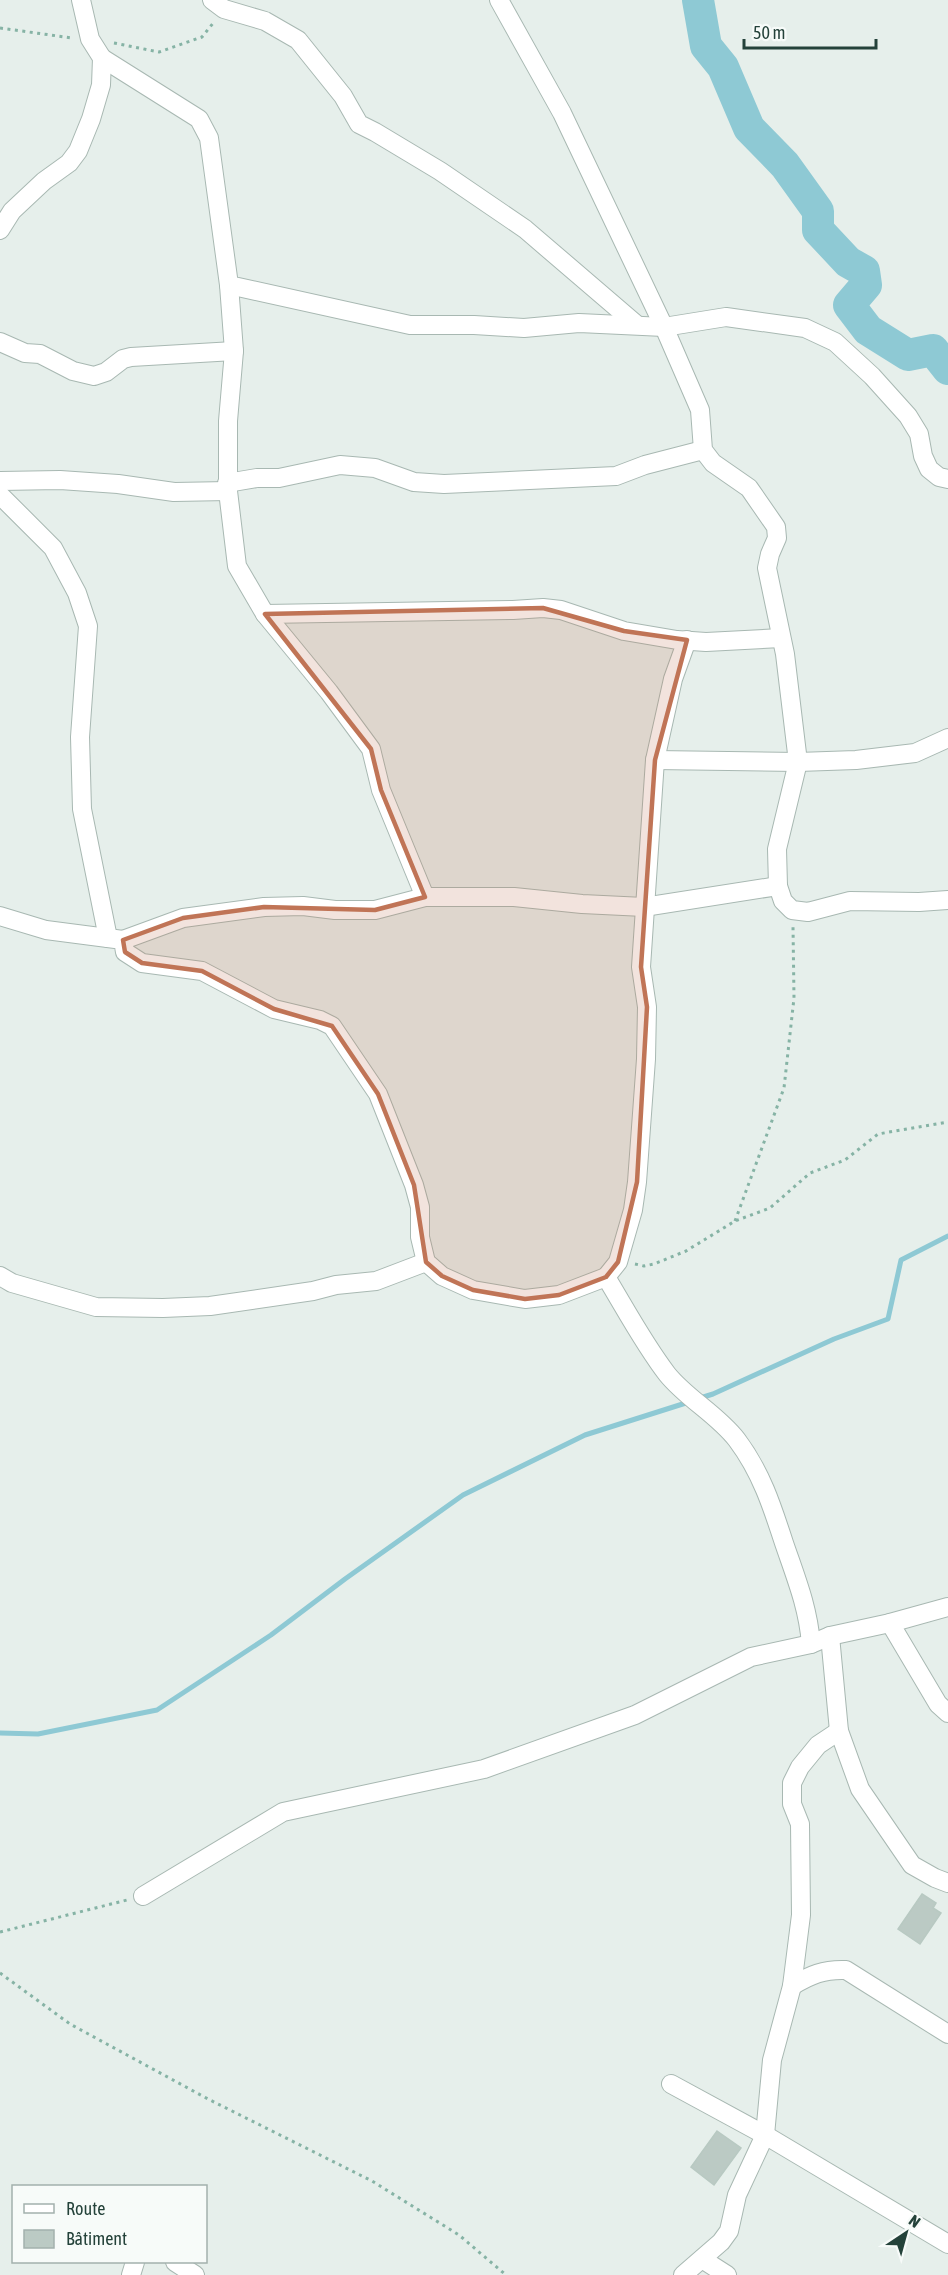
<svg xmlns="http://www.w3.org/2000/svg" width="948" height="2275" viewBox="0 0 948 2275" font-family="'Asap Condensed',sans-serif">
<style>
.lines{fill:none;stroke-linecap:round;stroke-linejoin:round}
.stream{stroke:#8ec9d4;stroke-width:5}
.river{stroke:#8ec9d4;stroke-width:32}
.building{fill:#bbcac4;stroke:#b8c9c2;stroke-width:1.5}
.street-casing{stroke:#a8b8b2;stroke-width:20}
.path{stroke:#86b3a5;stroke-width:3;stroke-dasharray:3 4.5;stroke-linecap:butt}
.street{stroke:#fff;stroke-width:18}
.marked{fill:#c07456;fill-opacity:0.2;stroke:#c07456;stroke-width:4.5;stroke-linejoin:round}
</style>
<rect width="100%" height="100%" fill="#e6efeb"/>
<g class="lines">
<g class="stream">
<polyline points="697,1399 713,1394 834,1339 888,1319 901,1260 948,1236"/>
<polyline points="0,1733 38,1734 157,1710 271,1635 345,1579 463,1495 585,1435 689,1402"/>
</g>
<polyline class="river" points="698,0 706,46 723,67 749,128 785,165 818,211 818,230 848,262 864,271 866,285 849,305 868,330 908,355 933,350 948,369"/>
</g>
<g class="building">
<polygon points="922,1894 936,1903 933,1908 941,1913 920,1944 898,1929"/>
<polygon points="717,2131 741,2148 714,2185 691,2167"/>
</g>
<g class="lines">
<g class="street-casing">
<g id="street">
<polyline points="212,0 224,9 265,21 298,40 343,96 359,124 375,132 440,171 525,229 637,325"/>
<polyline points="499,0 562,113 664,327 700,410 703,450 713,463 749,488 776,527 777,538 770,554 767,568 785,654 798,762 777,849 778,886 783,901 792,910 808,912 850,901 919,902 948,900"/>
<polyline points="102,58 199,119 209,138 229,285 410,325 474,325 524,328 579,323 664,327 726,317 805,328 835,342 872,376 908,416 919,434 923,456 929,469 939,477 948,479"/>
<polyline points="0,230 12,211 44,181 69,163 78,151 91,119 101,85 102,58 90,39 81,0"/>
<polyline points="229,285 234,351 228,421 228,491 237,566 265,614 329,692 371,749 381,790 425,897"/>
<polyline points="0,342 25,353 40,354 73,371 94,376 106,372 123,359 131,357 234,351"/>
<polyline points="0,481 60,480 118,484 174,492 228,491"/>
<polyline points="227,483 257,478 279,478 340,465 375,468 414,482 444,484 616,476 645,465 703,450"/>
<polyline points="0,495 53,548 77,593 88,626 80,737 82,809 108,938"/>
<polyline points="265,614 513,610 543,608 561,610 624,631 677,640 706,642 781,638"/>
<polyline points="655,760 798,762 856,760 915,753 948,738"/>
<path d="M0,916l46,14 77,10 2,12 17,11 60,8 72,38 46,11 12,6 46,68 36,91 6,22v30l6,25 16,14 31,14 52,9 34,-4 47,-18c20,33 38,67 61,97 20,25 50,40 70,66 24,32 35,66 47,103 12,35 24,64 27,101"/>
<polyline points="123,940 183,918 264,907 303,906 335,910 375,910 425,897 514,897 582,904 644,907 778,886"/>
<polyline points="0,1276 12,1283 96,1307 163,1308 210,1306 313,1291 336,1285 376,1281 426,1262"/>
<polyline points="606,1277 618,1262 633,1210 637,1182 646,1059 647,1007 641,967 655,760 673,679 687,640"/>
<polyline points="890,1623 938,1704 948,1713"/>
<polyline points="830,1636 839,1731 860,1789 912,1865 935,1878 948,1883"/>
<polyline points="143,1896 283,1812 484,1769 635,1715 751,1657 811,1644 830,1636 890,1623 948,1607"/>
<path d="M792,1986c18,-11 32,-17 54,-16l102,64"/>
<polyline points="671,2084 765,2135 948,2244"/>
<polyline points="702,2259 727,2275"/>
<polyline points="175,2262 195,2275"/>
<polyline points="131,2275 135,2262"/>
<polyline points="683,2275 721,2242 729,2231 737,2195 765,2135 772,2060 792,1986 801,1915 800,1824 792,1804 792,1783 800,1767 818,1745 839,1731"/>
</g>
</g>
<g class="path">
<polyline points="0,28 72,38"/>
<polyline points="114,43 159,52 202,37 214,22"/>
<polyline points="735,1221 784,1088 794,998 793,926"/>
<polyline points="635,1264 644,1266 654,1264 686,1251 735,1221 770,1208 810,1173 845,1160 878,1134 948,1122"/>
<polyline points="0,1932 127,1900"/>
<polyline points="0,1973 70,2024 208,2099 372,2181 459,2235 506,2275"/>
</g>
<use href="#street" class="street"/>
</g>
<path class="marked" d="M543,608l81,23 63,9 -32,120 -14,207 6,40 -10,175 -19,80 -12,15 -47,18 -34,4 -52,-9 -31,-14 -16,-14 -12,-77 -36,-91 -46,-68 -58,-17 -72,-38 -60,-8 -17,-11 -2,-12 60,-22 81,-11 111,3 50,-13 -44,-107 -10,-41 -106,-135z"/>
<rect x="12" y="2185" width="195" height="78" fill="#f7fbf9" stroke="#a3b1ad" stroke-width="1.5"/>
<rect x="24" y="2204" width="30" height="9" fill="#ffffff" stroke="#a3b1ad" stroke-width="1.5"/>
<text x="66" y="2215" font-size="18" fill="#24423a">Route</text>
<rect x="24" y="2230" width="30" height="18" fill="#bbcac4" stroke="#a3b1ad" stroke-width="1.5"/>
<text x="66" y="2245" font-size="18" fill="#24423a">Bâtiment</text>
<g transform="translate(906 2233) rotate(36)" stroke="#f7fbf9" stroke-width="4.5" paint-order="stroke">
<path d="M0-4.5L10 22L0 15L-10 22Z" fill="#24423a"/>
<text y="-9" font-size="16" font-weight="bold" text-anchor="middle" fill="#24423a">N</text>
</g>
<path d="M744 39v9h132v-9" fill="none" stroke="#24423a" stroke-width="3"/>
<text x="753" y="39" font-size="18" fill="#24423a" stroke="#f7fbf9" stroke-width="4.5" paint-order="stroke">50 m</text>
</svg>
